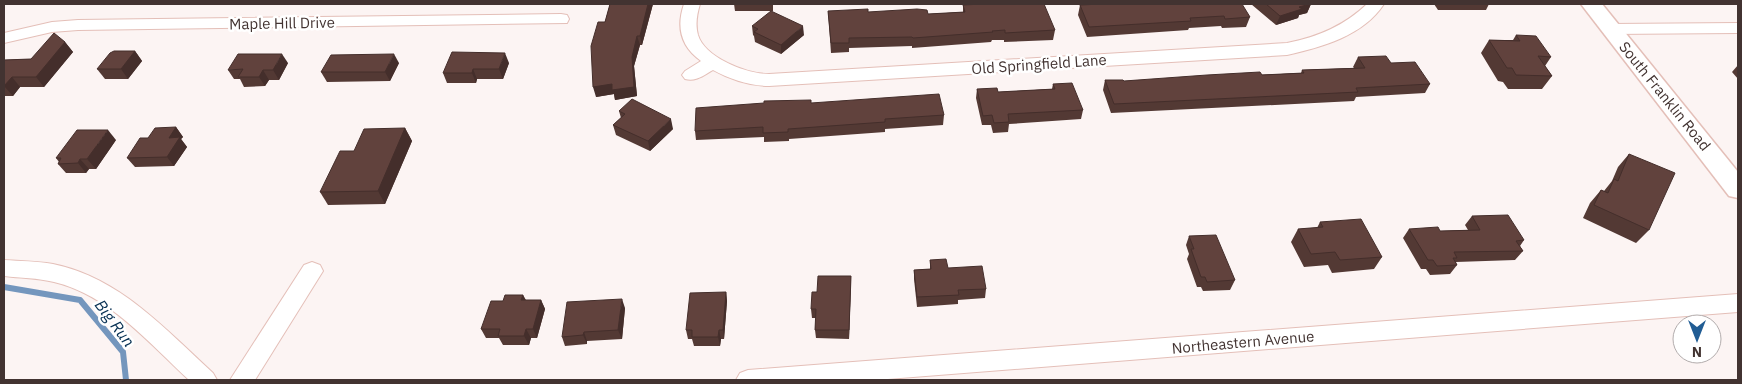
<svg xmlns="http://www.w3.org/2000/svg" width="1742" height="384" viewBox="0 0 1742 384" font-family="'IBM Plex Sans',sans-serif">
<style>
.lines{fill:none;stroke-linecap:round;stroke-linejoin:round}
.stream{stroke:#7496bd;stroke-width:6}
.minor-casing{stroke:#e4bfb8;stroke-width:2}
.major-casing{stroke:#e4bfb8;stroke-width:3}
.minor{fill:#fff;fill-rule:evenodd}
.major{fill:#fff;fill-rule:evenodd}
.wall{fill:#533934}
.shaded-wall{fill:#442e2b}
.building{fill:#61423d;stroke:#442e2b}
.labels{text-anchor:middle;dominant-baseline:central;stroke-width:5;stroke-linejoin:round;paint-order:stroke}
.street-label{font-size:15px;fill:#423331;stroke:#fff}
.water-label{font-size:16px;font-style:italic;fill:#062f52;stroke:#fff}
</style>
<rect width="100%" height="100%" fill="#fcf4f3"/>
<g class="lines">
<polyline class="stream" points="4,287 80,300 123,352 126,380"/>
<g class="minor-casing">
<g id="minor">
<path d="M684,4h16c-3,10 -5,20 -2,31 7,23 49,39 71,39l518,-31c31,-6 57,-17 80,-39h17c-21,32 -62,43 -97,51l-518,31c-19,0 -40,-7 -56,-16 -9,5 -17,12 -28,9l-3,-4 3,-4 16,-10c-20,-14 -25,-34 -17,-57z"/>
<polygon points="561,14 567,15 569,19 567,23 78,30 52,32 4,43 4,33 52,22 78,20"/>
<polygon points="1738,23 1738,33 1611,34 1605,33 1603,29 1605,25 1611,24"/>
<path d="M4,260c16,1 33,1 49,4 66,13 113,66 160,109l4,7h-28c-40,-37 -80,-85 -135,-98 -16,-4 -34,-4 -50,-6z"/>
<polygon points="312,262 320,265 323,271 255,380 230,380 304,265"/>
<polygon points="1738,294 1738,312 875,380 736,380 740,373 748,370"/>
</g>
</g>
<g class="major-casing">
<polygon id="major" points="1581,4 1602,4 1738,172 1738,198 1729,196"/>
</g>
<use href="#minor" class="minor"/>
<use href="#major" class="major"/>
</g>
<g class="wall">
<polygon points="610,4 653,4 642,45 640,45 634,66 637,96 615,100 614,94 596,97 605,22"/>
<polygon points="734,4 773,4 773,11 735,11"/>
<polygon points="1251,4 1311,4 1307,13 1299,15 1298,18 1276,25"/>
<polygon points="1434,4 1489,4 1486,10 1438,10"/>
<polygon points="963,5 1055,30 1053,40 1004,42 1004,40 992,40 991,42 912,48 912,46 849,48 849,52 831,53 828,11 928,14 963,12"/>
<polygon points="1080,5 1250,17 1246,27 1222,28 1221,26 1189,28 1188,30 1087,37 1078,15"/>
<polygon points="752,26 804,35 781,54 755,42 754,36 753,35"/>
<polygon points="1516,35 1551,57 1545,66 1552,76 1542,89 1508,89 1503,82 1498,81 1481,53 1489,40 1513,40"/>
<polygon points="65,42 73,52 44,87 20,87 13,96 4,96 4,60 31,59"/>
<polygon points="135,51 142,61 128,79 105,79 97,69"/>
<polygon points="1358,57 1391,63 1430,84 1425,93 1356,97 1354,101 1111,113 1103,90 1105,80 1124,81 1301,73 1302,70 1354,68 1353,67"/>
<polygon points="288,63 279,80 269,80 265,86 244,87 240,79 234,79 228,70"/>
<polygon points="399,63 390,81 327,82 321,72"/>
<polygon points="509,63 503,79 477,79 476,83 447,83 443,73"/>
<polygon points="1738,65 1738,79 1732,72"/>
<polygon points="1053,84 1083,110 1081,119 1009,124 1008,132 993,133 991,125 982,125 976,98 977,89 998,92 1052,89"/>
<polygon points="811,103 944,115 943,125 885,129 885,132 789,139 789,141 764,142 764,137 696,140 695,131"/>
<polygon points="619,111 673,129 650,151 616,135 613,125 621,118"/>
<polygon points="176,127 183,137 181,139 187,147 174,166 135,167 127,158 148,138"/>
<polygon points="405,128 412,141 385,204 328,205 320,192 354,151"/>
<polygon points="116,140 96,169 89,169 86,173 66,173 58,164 59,162 56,158"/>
<polygon points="1629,154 1649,230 1636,243 1583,218 1590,203 1601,190 1604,191 1612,181 1618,167"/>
<polygon points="1472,216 1524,240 1520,246 1523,251 1515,260 1456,262 1457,265 1450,274 1430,275 1426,269 1421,269 1403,238 1409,229 1440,231 1468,230 1465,225"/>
<polygon points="1320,222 1382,257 1374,269 1332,273 1328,265 1304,267 1291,242 1298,229 1317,228"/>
<polygon points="1189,236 1235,280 1230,290 1203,291 1201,287 1197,287 1187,259 1189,254 1186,245"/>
<polygon points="930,260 986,289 985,298 958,300 958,304 917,307 914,279 914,270 930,269"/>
<polygon points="851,276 849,339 816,338 815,330 816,318 812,318 811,309 817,292"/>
<polygon points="726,292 727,301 724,339 721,339 720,346 694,346 692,339 688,339 686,330"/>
<polygon points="523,295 526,300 541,300 545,309 537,338 531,338 529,345 503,345 499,338 486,338 481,329 503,301"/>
<polygon points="625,308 622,339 587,341 587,344 565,346 562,337"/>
</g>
<g class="shaded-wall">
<polygon points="648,4 653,4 642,45 640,36"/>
<polygon points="1311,4 1307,13 1299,15 1298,18 1276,25 1280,16 1299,7"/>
<polygon points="803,26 804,35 781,54 781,45"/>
<polygon points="637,36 640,45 634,66 637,96 615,100 614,94 596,97 593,87 632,57"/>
<polygon points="65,42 73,52 44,87 36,77"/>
<polygon points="135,51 142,61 128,79 121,69"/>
<polygon points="505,53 509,63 503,79 499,69"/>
<polygon points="282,54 288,63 279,80 273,70"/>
<polygon points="394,54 399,63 390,81 385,72"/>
<polygon points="473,69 477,79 476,83 472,73"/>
<polygon points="263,70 269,80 265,86 259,77"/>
<polygon points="12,77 20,87 13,96 4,86"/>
<polygon points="671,119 673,129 650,151 648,141"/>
<polygon points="176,127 183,137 181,139 187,147 174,166 167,157 169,138"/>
<polygon points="405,128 412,141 385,204 378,191"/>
<polygon points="108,130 116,140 96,169 87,159"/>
<polygon points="80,159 89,169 86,173 78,163"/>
<polygon points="851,276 851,285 849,339 849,330"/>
<polygon points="726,292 727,301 724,339 723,330"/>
<polygon points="523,295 527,304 521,300"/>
<polygon points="622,299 625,308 622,339 618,330"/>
<polygon points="541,300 545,309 537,338 533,329"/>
<polygon points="526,329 531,338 529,345 524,336"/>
<polygon points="719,330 721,339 720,346 718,337"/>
<polygon points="584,332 587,341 587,344 583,335"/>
</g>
<g class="building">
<polygon points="610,4 648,4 640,36 637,36 632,57 634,87 612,90 612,84 593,87 591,46 598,22 605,22"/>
<polygon points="983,4 1044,4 1055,30 1005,33 1005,30 992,31 993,32 913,38 912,37 849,38 849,43 831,43 828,11 868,9 868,12 917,9 927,10 928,14 965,12 963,5"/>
<polygon points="1102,4 1242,4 1250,17 1225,19 1224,16 1190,18 1191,21 1089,27 1080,5"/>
<polygon points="1266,4 1310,4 1299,7 1302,9 1280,16"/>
<polygon points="771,11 803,26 781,45 754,32 758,29 752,26"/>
<polygon points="54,33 65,42 36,77 12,77 4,86 4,60 31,59"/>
<polygon points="1516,35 1536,36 1551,57 1538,56 1552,76 1516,75 1512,68 1507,68 1489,40 1520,41"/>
<polygon points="114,51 135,51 121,69 97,69 110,53"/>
<polygon points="452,52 505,53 499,69 473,69 472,73 443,73"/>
<polygon points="238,54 282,54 273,70 263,70 259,77 238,77 243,69 228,70"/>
<polygon points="394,54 385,72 321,72 331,55"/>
<polygon points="1386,56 1391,63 1415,62 1430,84 1356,88 1358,92 1114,104 1105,80 1123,80 1124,81 1207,75 1260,72 1262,75 1304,73 1302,70 1365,68 1358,57"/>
<polygon points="1072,83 1083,110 1008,114 1009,122 994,123 992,115 983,116 977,89 997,88 998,92 1055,89 1053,84"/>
<polygon points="939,94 944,115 885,119 885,122 788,129 788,132 763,133 763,127 695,131 696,108 764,103 764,101 811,100 811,103"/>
<polygon points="632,99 671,119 648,141 613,125 625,114 619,111"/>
<polygon points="176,127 169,138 180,137 167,157 127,158 140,138 148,138 155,128"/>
<polygon points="405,128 378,191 320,192 340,151 354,151 364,129"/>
<polygon points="77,130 108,130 87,159 80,159 78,163 58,164 61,158 56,158"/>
<polygon points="1629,154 1675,173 1649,230 1594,205 1601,190 1608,193 1614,179 1618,181"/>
<polygon points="1508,215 1524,240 1516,241 1523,251 1454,252 1457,258 1453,258 1457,265 1437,266 1433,260 1428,260 1409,229 1438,227 1440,231 1480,230 1472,216"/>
<polygon points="1361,219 1382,257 1340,260 1335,252 1311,254 1298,229 1323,227 1320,222"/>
<polygon points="1216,235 1235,280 1207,282 1205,277 1201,277 1191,249 1194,249 1189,236"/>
<polygon points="946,259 948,268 982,266 986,289 958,290 959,295 917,297 914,270 931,269 930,260"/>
<polygon points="818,276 851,276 849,330 815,330 816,309 811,309 812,292 817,292"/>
<polygon points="726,292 723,330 719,330 718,337 692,337 692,330 686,330 690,293"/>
<polygon points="505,295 523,295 521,300 541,300 533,329 526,329 524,336 498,336 500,329 481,329 491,301 503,301"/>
<polygon points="622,299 618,330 584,332 583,335 562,337 567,302"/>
</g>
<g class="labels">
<g class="street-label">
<text transform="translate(282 23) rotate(-1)">Maple Hill Drive</text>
<text transform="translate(1039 64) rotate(-4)">Old Springfield Lane</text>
<text transform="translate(1665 96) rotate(51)">South Franklin Road</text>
<text transform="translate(1243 342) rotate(-5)">Northeastern Avenue</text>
</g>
<g class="water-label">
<text transform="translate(115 323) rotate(53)">Big Run</text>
</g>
</g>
<rect width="1742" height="384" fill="none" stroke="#423331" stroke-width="10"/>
<g transform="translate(1697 339) rotate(180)"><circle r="24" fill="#ffffff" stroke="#b3adad"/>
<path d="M0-4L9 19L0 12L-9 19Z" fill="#215d94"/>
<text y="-8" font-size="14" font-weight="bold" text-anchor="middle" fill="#423331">N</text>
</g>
</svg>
